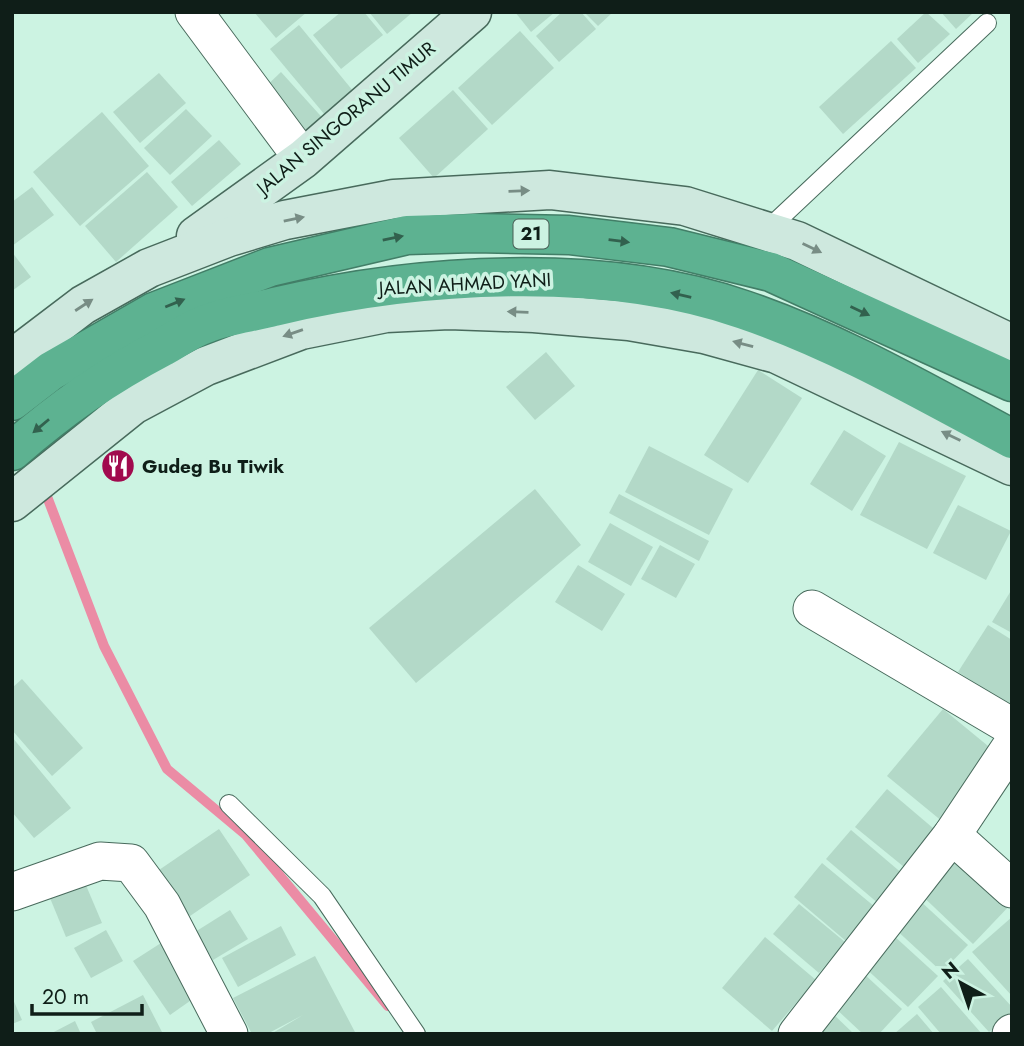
<svg xmlns="http://www.w3.org/2000/svg" width="1024" height="1046" viewBox="0 0 1024 1046" font-family="Jost,sans-serif">
<style>
.lines{fill:none;stroke-linecap:round;stroke-linejoin:round}
.stream{stroke:#eb8ca5;stroke-width:10}
.building{fill:#b3d9c8}
.lane-casing{stroke:#486a5c;stroke-width:20}
.street-casing{stroke:#486a5c;stroke-width:39}
.secondary-casing{stroke:#486a5c;stroke-width:41}
.highway-casing{stroke:#427e67;stroke-width:41}
.lane{stroke:#fff;stroke-width:18}
.street{stroke:#fff;stroke-width:37}
.secondary{stroke:#cee8de;stroke-width:38}
.highway{stroke:#5db291;stroke-width:38}
.oneway{fill:#788d85}
.oneway2{fill:#32614e}
.labels{text-anchor:middle;dominant-baseline:central;stroke-width:7;stroke-linejoin:round;paint-order:stroke}
.shield{fill:#ccf3e2;stroke:#485e55;stroke-width:2}
.shield-label{font-size:18px;font-weight:bold;fill:#0f1e18}
.street-label{font-size:19px;fill:#0f1e18;stroke:#ccf3e2}
.poi-label{font-size:19px;font-weight:bold;fill:#0f1e18;stroke:#ccf3e2;text-anchor:start}
</style>
<rect width="100%" height="100%" fill="#ccf3e2"/>
<g class="lines">
<polyline class="stream" points="43,486 104,646 167,769 246,835 388,1006"/>
</g>
<g class="building">
<polygon points="254,12 307,12 276,38"/>
<polygon points="341,12 364,12 383,35 341,69 313,35"/>
<polygon points="369,12 413,12 387,34"/>
<polygon points="515,12 555,12 531,32"/>
<polygon points="562,12 581,12 596,29 559,62 536,36"/>
<polygon points="584,12 613,12 598,26"/>
<polygon points="926,12 950,34 918,63 897,39"/>
<polygon points="941,12 974,12 956,29"/>
<polygon points="299,25 358,97 330,121 270,49"/>
<polygon points="520,31 554,68 492,125 458,88"/>
<polygon points="891,41 916,68 843,134 819,107"/>
<polygon points="281,72 328,124 305,144 259,93"/>
<polygon points="159,73 186,103 140,143 113,112"/>
<polygon points="453,90 488,129 434,178 399,138"/>
<polygon points="186,109 212,136 170,175 144,148"/>
<polygon points="102,112 149,166 80,226 33,172"/>
<polygon points="219,140 241,164 192,206 171,182"/>
<polygon points="147,172 178,207 116,262 85,226"/>
<polygon points="32,187 54,215 12,246 12,202"/>
<polygon points="12,252 31,277 12,291"/>
<polygon points="546,352 575,386 535,420 506,387"/>
<polygon points="758,370 802,398 748,483 704,455"/>
<polygon points="844,430 886,456 852,511 810,484"/>
<polygon points="899,442 966,476 927,549 860,515"/>
<polygon points="649,446 733,489 709,535 625,492"/>
<polygon points="535,489 581,545 416,683 369,628"/>
<polygon points="619,494 709,541 699,561 609,513"/>
<polygon points="958,505 1011,531 986,580 933,553"/>
<polygon points="610,523 653,547 631,586 588,562"/>
<polygon points="660,545 695,564 676,598 641,579"/>
<polygon points="578,565 625,594 602,631 555,602"/>
<polygon points="1012,589 1012,633 992,622"/>
<polygon points="988,625 1012,640 1012,707 958,672"/>
<polygon points="22,679 83,748 52,776 12,730 12,688"/>
<polygon points="943,709 999,755 943,822 887,776"/>
<polygon points="12,737 71,808 34,838 12,812"/>
<polygon points="887,789 940,834 909,871 855,827"/>
<polygon points="219,829 250,875 190,916 159,870"/>
<polygon points="851,830 904,875 879,904 826,859"/>
<polygon points="954,848 1012,903 973,944 915,889"/>
<polygon points="822,863 875,907 846,941 794,897"/>
<polygon points="85,883 102,923 66,937 50,898"/>
<polygon points="918,899 968,945 942,972 893,927"/>
<polygon points="799,904 845,942 819,973 773,934"/>
<polygon points="230,910 248,939 213,960 195,932"/>
<polygon points="1012,917 1012,996 972,952"/>
<polygon points="281,926 296,955 238,987 222,958"/>
<polygon points="106,930 123,961 91,978 74,948"/>
<polygon points="893,935 938,976 908,1007 863,966"/>
<polygon points="765,937 816,980 772,1031 722,988"/>
<polygon points="161,943 197,996 170,1015 133,961"/>
<polygon points="315,956 356,1034 271,1034 303,1015 267,1034 252,1034 233,998"/>
<polygon points="968,959 1012,1007 1012,1012 989,1032 943,981"/>
<polygon points="863,973 902,1009 879,1034 863,1034 833,1006"/>
<polygon points="941,987 982,1034 941,1034 918,1007"/>
<polygon points="143,995 163,1034 97,1034 91,1022"/>
<polygon points="12,997 22,1020 12,1024"/>
<polygon points="831,1012 854,1034 811,1034"/>
<polygon points="917,1014 934,1034 894,1034"/>
<polygon points="75,1021 81,1034 50,1034"/>
</g>
<g class="lines">
<g class="lane-casing">
<g id="lane">
<polyline points="766,231 987,23"/>
<polyline points="229,804 322,896 416,1034"/>
</g>
</g>
<g class="street-casing">
<g id="street">
<polyline points="194,12 303,159"/>
<polyline points="812,609 1012,727"/>
<polyline points="952,835 1012,889"/>
<polyline points="12,892 100,861 131,863 162,905 229,1034"/>
<polyline points="797,1034 952,835 1012,745"/>
<polyline points="1011,1034 1012,1033"/>
</g>
</g>
<g class="secondary-casing">
<g id="secondary">
<polyline points="196,236 303,159 472,12"/>
<polyline points="12,359 83,305 149,268 229,237 285,220 394,199 550,190 685,206 797,241 1012,344"/>
<polyline points="12,502 133,405 206,366 301,330 386,313 449,310 534,313 629,321 704,334 777,354 1012,466"/>
</g>
</g>
<g class="highway-casing">
<g id="highway">
<polyline points="12,401 51,371 154,312 270,267 407,235 474,233 569,235 669,247 771,272 1012,382"/>
<path d="M12,451c50,-43 92,-73 151,-104 14,-8 28,-18 43,-23 21,-9 46,-11 68,-17 143,-34 329,-46 470,3 94,32 180,82 268,129"/>
</g>
</g>
<use href="#lane" class="lane"/>
<use href="#street" class="street"/>
<use href="#secondary" class="secondary"/>
<use href="#highway" class="highway"/>
</g>
<defs><path id="oneway-solid" d="M-6-.8H1V-3.2L6.5 0L1 3.2V.8H-6Z" transform="scale(1.75)"/></defs>
<g class="oneway">
<use href="#oneway-solid" transform="translate(519 191) rotate(-2)"/>
<use href="#oneway-solid" transform="translate(294 219) rotate(-12)"/>
<use href="#oneway-solid" transform="translate(812 248) rotate(26)"/>
<use href="#oneway-solid" transform="translate(84 305) rotate(-33)"/>
<use href="#oneway-solid" transform="translate(518 312) rotate(-178)"/>
<use href="#oneway-solid" transform="translate(293 333) rotate(161)"/>
<use href="#oneway-solid" transform="translate(743 344) rotate(-165)"/>
<use href="#oneway-solid" transform="translate(951 436) rotate(-154)"/>
</g>
<g class="oneway2">
<use href="#oneway-solid" transform="translate(393 238) rotate(-12)"/>
<use href="#oneway-solid" transform="translate(619 241) rotate(7)"/>
<use href="#oneway-solid" transform="translate(681 295) rotate(-167)"/>
<use href="#oneway-solid" transform="translate(175 303) rotate(-22)"/>
<use href="#oneway-solid" transform="translate(860 311) rotate(25)"/>
<use href="#oneway-solid" transform="translate(41 426) rotate(140)"/>
</g>
<defs>
<g id="restaurant-disc" transform="scale(1.75)"><circle r="9.5" fill="#a10a4e" stroke="#ccf3e2"/><path d="M-5-6h1v4h1v-4h1v4h1v-4h1v5L-1.5 .5V6h-2V.5L-5-1ZM5-6V6H3V1.5H1.5Q1.5-4 5-6Z" fill="#fff"/></g>
</defs>
<g fill-rule="evenodd">
<use href="#restaurant-disc" x="118" y="466"/>
</g>
<g class="labels">
<rect class="shield" x="513.5" y="219.5" width="35" height="29" rx="5"/>
<g class="shield-label">
<text x="531" y="234">21</text>
</g>
<g class="street-label">
<text transform="translate(346 118) rotate(-40)">JALAN SINGORANU TIMUR</text>
<text transform="translate(465 284) rotate(-3)">JALAN AHMAD YANI</text>
</g>
<g class="poi-label">
<text x="142" y="466">Gudeg Bu Tiwik</text>
</g>
</g>
<rect width="1024" height="1046" fill="none" stroke="#0f1e18" stroke-width="28"/>
<g transform="translate(961 983) rotate(320)" stroke="#ccf3e2" stroke-width="5" paint-order="stroke">
<path d="M0-5L12 26L0 18L-12 26Z" fill="#0f1e18"/>
<text y="-10" font-size="19" font-weight="bold" text-anchor="middle" fill="#0f1e18">N</text>
</g>
<path d="M32 1004v10h110v-10" fill="none" stroke="#0f1e18" stroke-width="3.5"/>
<text x="42" y="1004" font-size="21" fill="#0f1e18" stroke="#ccf3e2" stroke-width="5" paint-order="stroke">20 m</text>
</svg>
